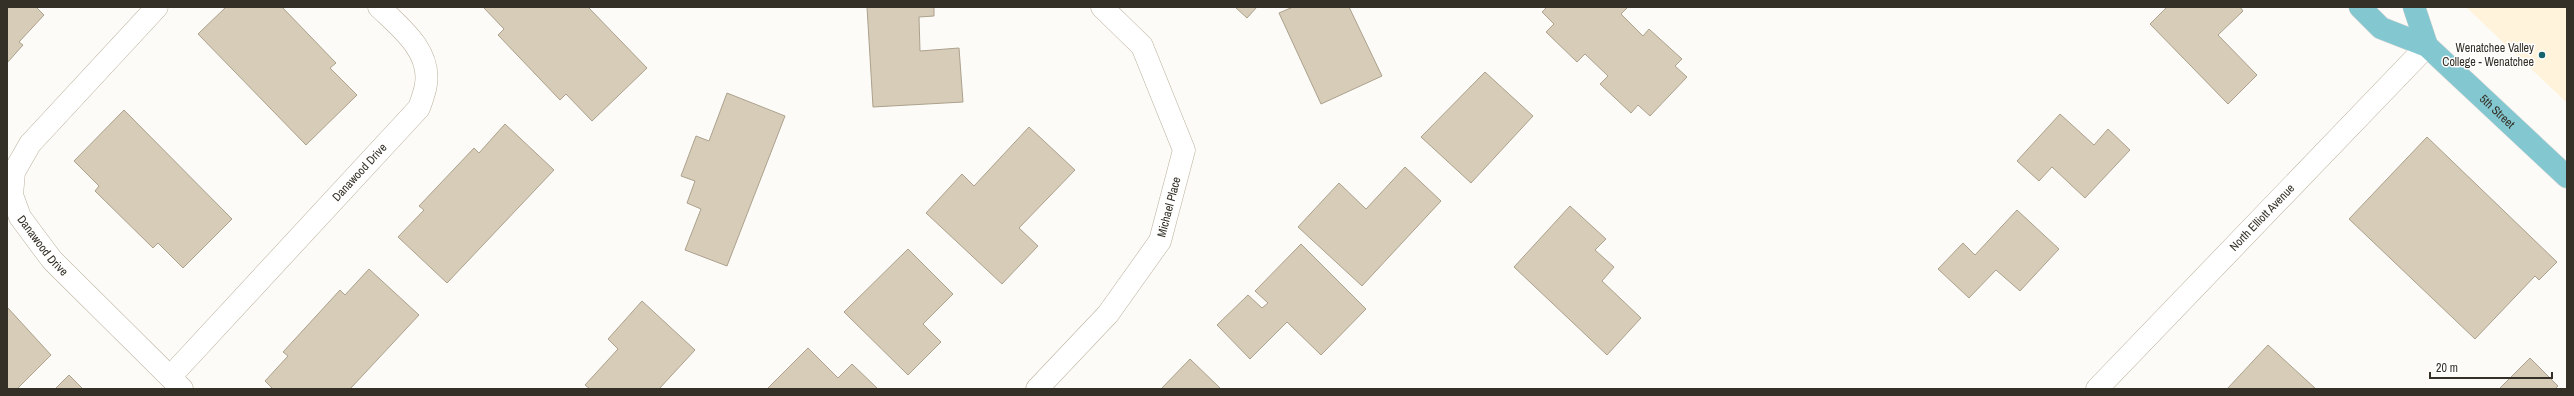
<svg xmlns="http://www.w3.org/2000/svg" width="2574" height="396" viewBox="0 0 2574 396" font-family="'Archivo Narrow',sans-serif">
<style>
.built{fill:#fff3dc}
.building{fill:#d7ccb7;stroke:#aba18d}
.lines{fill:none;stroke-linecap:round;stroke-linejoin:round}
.minor-casing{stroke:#bbb19d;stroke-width:23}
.major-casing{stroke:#d6d6d4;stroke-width:23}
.minor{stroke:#fff;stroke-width:22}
.major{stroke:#83c8d1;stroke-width:22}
.poi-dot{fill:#16636d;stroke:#fff;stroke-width:1.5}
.labels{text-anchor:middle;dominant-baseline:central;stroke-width:3;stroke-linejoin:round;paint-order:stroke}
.poi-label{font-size:12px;fill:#343027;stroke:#fff;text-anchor:end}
.street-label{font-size:12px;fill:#343027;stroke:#fff}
</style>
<rect width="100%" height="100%" fill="#fdfbf7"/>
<polygon class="built" points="2466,7 2567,7 2567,103"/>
<g class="building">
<polygon points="7,7 36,7 44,15 19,42 23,45 7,63"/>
<polygon points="226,7 282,7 336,63 330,68 357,95 306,145 198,34"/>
<polygon points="483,7 588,7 647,68 592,121 566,94 560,100 498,35 504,29"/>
<polygon points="867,7 934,7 934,16 919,17 920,51 959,48 963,102 873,107"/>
<polygon points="1235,7 1257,7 1247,18"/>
<polygon points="1293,7 1349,7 1382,76 1321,104 1279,13"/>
<polygon points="1547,7 1628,7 1621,14 1643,36 1649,29 1682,59 1675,66 1687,77 1650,116 1638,105 1631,113 1600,84 1608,76 1585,54 1577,62 1546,32 1554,24 1542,12"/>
<polygon points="2167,7 2240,7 2243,11 2218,35 2257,75 2228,104 2150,24"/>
<polygon points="1485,72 1533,116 1471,183 1421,137"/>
<polygon points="727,93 785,116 727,266 685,250 701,209 687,203 695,181 681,176 696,136 709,141"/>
<polygon points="124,110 232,219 183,268 158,243 153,248 95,191 99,186 74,161"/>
<polygon points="2060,114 2094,145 2108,129 2130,150 2085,198 2052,167 2039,181 2017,161"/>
<polygon points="505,124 554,170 447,283 398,237 424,210 419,206 474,148 479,153"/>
<polygon points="1029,127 1075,170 1019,228 1038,246 1002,284 926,213 962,174 974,186"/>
<polygon points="2427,137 2557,262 2539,280 2535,276 2475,339 2349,219"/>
<polygon points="1405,167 1441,201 1362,286 1298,227 1339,183 1366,209"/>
<polygon points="1570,206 1606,239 1595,250 1614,267 1602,281 1641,318 1607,355 1514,267"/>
<polygon points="2017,210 2059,249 2020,291 1996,270 1969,298 1938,269 1963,243 1975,255"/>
<polygon points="1301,244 1366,309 1321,355 1287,322 1250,359 1217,325 1248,295 1262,308 1268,303 1255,291"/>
<polygon points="908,249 953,294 923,324 941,342 908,375 844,312"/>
<polygon points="369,269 419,315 350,389 273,389 265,381 288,356 283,352 340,290 345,295"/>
<polygon points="642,301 695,350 659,389 590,389 585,385 618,349 608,339"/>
<polygon points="7,307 51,355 17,389 7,389"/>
<polygon points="2268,345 2316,389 2227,389"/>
<polygon points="808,348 838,378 852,364 878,389 767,389"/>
<polygon points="2530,358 2558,386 2555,389 2499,389"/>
<polygon points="1190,359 1221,389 1161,389"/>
<polygon points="69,375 83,389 55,389"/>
</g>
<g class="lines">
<g class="minor-casing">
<g id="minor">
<path id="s1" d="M157,7l-127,137 -16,28 -2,23 8,22 32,43 130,129"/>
<path id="s2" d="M170,377l249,-269c3,-8 6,-16 7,-24 5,-33 -26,-57 -47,-77"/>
<path id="s3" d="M1037,389l71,-75 52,-73 24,-91 -42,-104 -40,-39"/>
<path id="s4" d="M2097,389l330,-343"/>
</g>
</g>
<g class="major-casing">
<g id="major">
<path id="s5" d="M2360,7l21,21 46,18 140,131"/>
<polyline points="2414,7 2427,46"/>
</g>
</g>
<use href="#minor" class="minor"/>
<use href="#major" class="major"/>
</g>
<circle class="poi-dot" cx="2542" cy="55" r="4"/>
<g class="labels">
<g class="poi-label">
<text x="2534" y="48">Wenatchee Valley<tspan x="2534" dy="14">College - Wenatchee</tspan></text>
</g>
<g class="street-label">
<text stroke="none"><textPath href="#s5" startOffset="175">5th Street</textPath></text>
<text stroke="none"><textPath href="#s2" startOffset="279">Danawood Drive</textPath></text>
<text stroke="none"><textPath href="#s3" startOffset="228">Michael Place</textPath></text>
<text stroke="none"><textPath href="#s4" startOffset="238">North Elliott Avenue</textPath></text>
<text stroke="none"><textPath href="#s1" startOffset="302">Danawood Drive</textPath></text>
</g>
</g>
<rect width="2574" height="396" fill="none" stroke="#343027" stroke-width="16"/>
<path d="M2430 372v6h122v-6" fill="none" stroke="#343027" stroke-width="2"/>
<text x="2436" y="372" font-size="12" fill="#343027" stroke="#ffffff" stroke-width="3" paint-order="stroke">20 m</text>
</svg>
